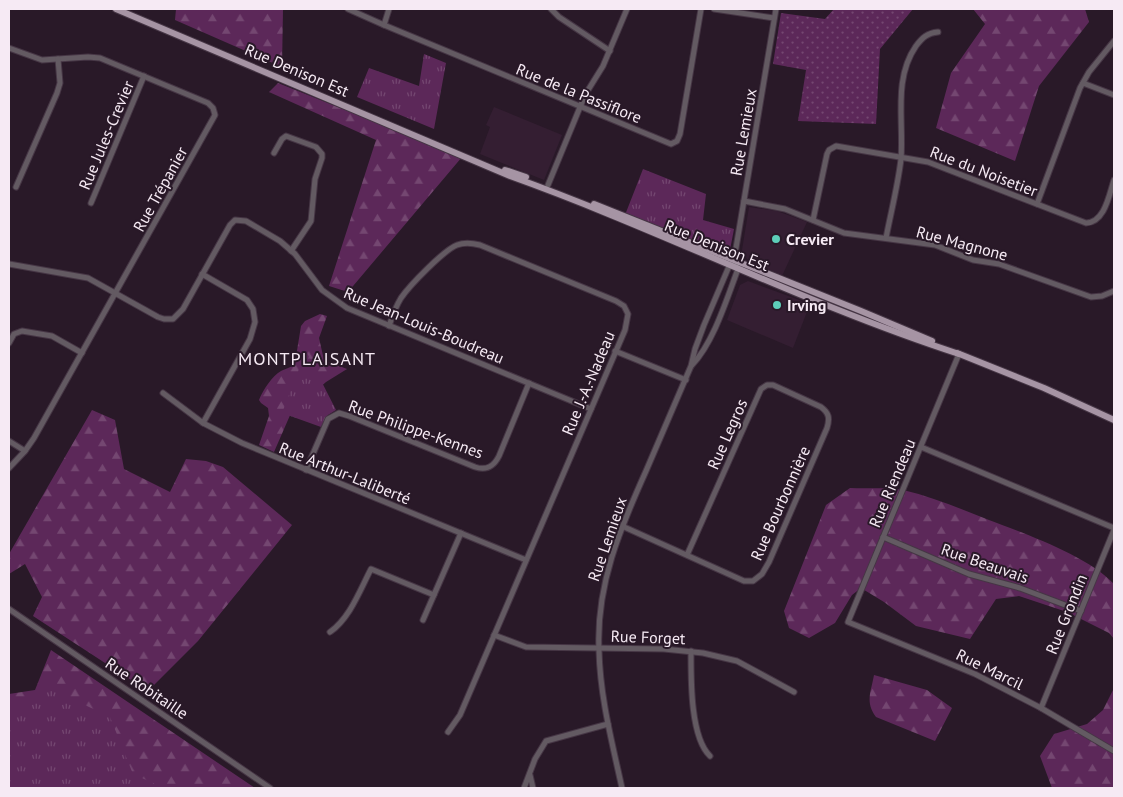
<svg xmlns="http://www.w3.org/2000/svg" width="1123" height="797" viewBox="0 0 1123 797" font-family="'PT Sans',sans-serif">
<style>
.built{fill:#341e32}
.grass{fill:url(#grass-dots)}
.forest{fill:url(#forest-firs)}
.park{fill:url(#park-tufts)}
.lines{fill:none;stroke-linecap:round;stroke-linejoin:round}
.minor-casing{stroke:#463645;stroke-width:7}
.major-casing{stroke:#463645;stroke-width:8}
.minor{stroke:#635a62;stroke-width:5}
.major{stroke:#a694a4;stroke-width:6}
.poi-dot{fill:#5dceb9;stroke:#291928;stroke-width:2}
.labels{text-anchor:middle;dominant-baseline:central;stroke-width:4;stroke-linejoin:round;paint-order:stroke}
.street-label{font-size:16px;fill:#f6eaf4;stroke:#291928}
.poi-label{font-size:16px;font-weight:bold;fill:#f6eaf4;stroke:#291928;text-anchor:start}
.neighbourhood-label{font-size:18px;letter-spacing:1px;fill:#f6eaf4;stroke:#291928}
</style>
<defs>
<pattern id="grass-dots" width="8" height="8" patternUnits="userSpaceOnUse" patternTransform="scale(1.25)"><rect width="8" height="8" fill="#5c2859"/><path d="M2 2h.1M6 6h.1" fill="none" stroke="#744771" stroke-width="1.8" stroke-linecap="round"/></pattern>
<pattern id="forest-firs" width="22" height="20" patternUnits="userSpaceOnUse" patternTransform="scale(1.25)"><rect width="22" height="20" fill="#5c2859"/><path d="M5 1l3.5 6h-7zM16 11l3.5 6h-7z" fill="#744771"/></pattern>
<pattern id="park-tufts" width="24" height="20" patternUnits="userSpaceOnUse" patternTransform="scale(1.25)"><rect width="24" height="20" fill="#5c2859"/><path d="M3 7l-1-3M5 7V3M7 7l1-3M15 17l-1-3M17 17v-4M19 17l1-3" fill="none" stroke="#744771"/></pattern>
</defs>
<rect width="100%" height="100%" fill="#291928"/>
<g class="built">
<polygon points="494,107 562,135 544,180 480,154 490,127 486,125"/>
<polygon points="749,207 777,211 807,222 782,276 747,259 744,254 742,250"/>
<polygon points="748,281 810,304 793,348 727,320 740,285"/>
</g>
<polygon class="grass" points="834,9 913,9 880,49 876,124 798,121 806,70 773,64 781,13 825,19"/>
<g class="forest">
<polygon points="176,9 283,9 282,67 175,20"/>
<polygon points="973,9 1085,9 1089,22 1039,86 1015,161 936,128 951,73 985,24"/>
<polygon points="278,83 510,176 462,157 348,292 329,286 376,140 269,92"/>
<path d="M320,314l7,2 -8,22 5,22 23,9 -21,13 -35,31 -17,39 -15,-7 10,-29 -1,-8 -7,-5 -2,-3c4,-10 13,-24 22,-29 6,-3 10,-3 14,-8l6,-37 4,-5z"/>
<polygon points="92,410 115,420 124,469 170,492 186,459 206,461 223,467 292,525 198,641 148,691 33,616 42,597 25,564 9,574 9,554"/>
<path d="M850,488c17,1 36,-1 53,2 30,7 58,19 86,30 37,14 99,36 125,64v55l-5,-6 -42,-21 -48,-16 -23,3 -26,40 -54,-13 -32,-24 -23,-14 -9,7 -17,28 -26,15 -20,-10 -5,-17 42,-106z"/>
<polygon points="51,650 255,788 129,788 9,718 9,694 35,690"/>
<path d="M874,675l53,15 25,18 -17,33 -59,-24c-11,-15 -5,-25 -2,-42z"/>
<polygon points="1114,688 1114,788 1052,788 1040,756 1054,734 1087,724 1103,710"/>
</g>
<g class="park">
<polygon points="424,54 446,63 434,129 357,97 369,68 419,86"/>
<polygon points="643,169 706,194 703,220 734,229 729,255 625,215"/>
<polygon points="306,351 336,410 328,415 321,427 282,413"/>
<polygon points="43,685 110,717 133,774 164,788 9,788 9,708"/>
</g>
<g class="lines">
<g class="minor-casing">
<g id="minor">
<polyline points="348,9 384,25 671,144 677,141 680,134 701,9"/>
<polyline points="551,9 559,17 610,51"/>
<polyline points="714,9 774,18"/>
<polyline points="384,25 389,9"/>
<polyline points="9,48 42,60 88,57 100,58 208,103 213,108 215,115 34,438 25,451 9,468"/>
<polyline points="1083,83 1114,95"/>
<polyline points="274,153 282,139 286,136 316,147 322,154 322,158 315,179 311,221 291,251"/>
<polyline points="548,185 585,95 603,66 627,9"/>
<polyline points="16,187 57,93 60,83 58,59"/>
<polyline points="744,201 785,209 844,233 935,245 973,260 999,264 1091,297 1102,296 1114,291"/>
<polyline points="91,203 144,76"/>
<polyline points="1037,204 1080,88 1089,72 1114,41"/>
<path d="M813,220l14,-66 2,-4 7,-4 92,16 158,61c19,-1 23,-28 28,-43"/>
<path d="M886,238c5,-26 12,-53 15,-79 3,-38 -8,-80 15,-113 6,-8 11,-13 22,-14"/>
<polyline points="9,264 88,278 158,317 164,319 173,319 183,309 230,225 235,220 246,221 280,241 295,254 322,290 347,308 591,409"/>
<polyline points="202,274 247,300 253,309 255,322 250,339 203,423"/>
<path d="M389,326c3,-9 7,-20 12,-28 9,-13 43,-48 56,-53 8,-3 15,-2 23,0l136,56 8,5 4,8 -3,16 -165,385 -12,17"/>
<polyline points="9,343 14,334 22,331 52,336 82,353"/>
<polyline points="615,351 686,380"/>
<polyline points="959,354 848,622 975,674 1041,708 1114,751"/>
<path d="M692,365c22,-23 35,-67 46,-96l-4,-9 42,-251"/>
<polyline points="163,393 203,423 242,443 526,560"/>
<polyline points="9,441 25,451"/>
<polyline points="921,447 1114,528"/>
<path d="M306,470l22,-51 11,-6 10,3 126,51c12,4 19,-1 24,-11l30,-73"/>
<path d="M622,526l122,55h9l9,-7 7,-12 58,-134c3,-10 2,-15 -6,-21l-48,-22h-6l-6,4 -74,166"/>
<polyline points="883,537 969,574 1020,588 1081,611"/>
<polyline points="9,609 270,788"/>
<polyline points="423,620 461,533"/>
<path d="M330,632c20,-14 30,-42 41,-63l63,26"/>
<polyline points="494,635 526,647 664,649 703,653 737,661 794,692"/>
<path d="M691,651c0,27 -1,86 19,105"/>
<polyline points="1041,708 1114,530"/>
<polyline points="530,775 533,788"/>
<polyline points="524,788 535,759 546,741 608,724"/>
<path d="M622,788c-10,-46 -22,-91 -23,-138 -3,-65 21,-121 47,-179 15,-35 30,-70 45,-105l4,-17 9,-24 26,-61"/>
</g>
</g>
<g class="major-casing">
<g id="major">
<path d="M116,9l394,167c151,54 295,128 449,178"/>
<polyline points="505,170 526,177"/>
<polyline points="594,204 861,311 932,341"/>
<polyline points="957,353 1044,388 1114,420"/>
</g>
</g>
<use href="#minor" class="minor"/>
<use href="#major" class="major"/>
</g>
<g class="poi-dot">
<circle cx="776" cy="239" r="5"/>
<circle cx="777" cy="305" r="5"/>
</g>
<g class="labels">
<g class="street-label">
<text transform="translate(297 70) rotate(23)">Rue Denison Est</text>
<text transform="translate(579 93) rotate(22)">Rue de la Passiflore</text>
<text transform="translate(743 132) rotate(-80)">Rue Lemieux</text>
<text transform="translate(106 135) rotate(-67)">Rue Jules-Crevier</text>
<text transform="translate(984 171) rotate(21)">Rue du Noisetier</text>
<text transform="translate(160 189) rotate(-61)">Rue Trépanier</text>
<text transform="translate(962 243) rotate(15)">Rue Magnone</text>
<text transform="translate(717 245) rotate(22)">Rue Denison Est</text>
<text transform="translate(424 325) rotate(23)">Rue Jean-Louis-Boudreau</text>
<text transform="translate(588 383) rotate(-67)">Rue J.-A.-Nadeau</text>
<text transform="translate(416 429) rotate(20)">Rue Philippe-Kennes</text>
<text transform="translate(727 434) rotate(-66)">Rue Legros</text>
<text transform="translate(345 473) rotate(22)">Rue Arthur-Laliberté</text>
<text transform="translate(892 483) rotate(-67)">Rue Riendeau</text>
<text transform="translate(780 503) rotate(-66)">Rue Bourbonnière</text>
<text transform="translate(607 539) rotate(-71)">Rue Lemieux</text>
<text transform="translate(985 563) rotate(19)">Rue Beauvais</text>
<text transform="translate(1066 614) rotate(-68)">Rue Grondin</text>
<text transform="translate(648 637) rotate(2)">Rue Forget</text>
<text transform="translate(990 669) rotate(26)">Rue Marcil</text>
<text transform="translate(147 688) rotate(34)">Rue Robitaille</text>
</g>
<g class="poi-label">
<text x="786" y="239">Crevier</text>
<text x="787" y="305">Irving</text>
</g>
<g class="neighbourhood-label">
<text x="307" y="358">MONTPLAISANT</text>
</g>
</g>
<rect width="1123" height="797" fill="none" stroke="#f6eaf4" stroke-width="20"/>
</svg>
